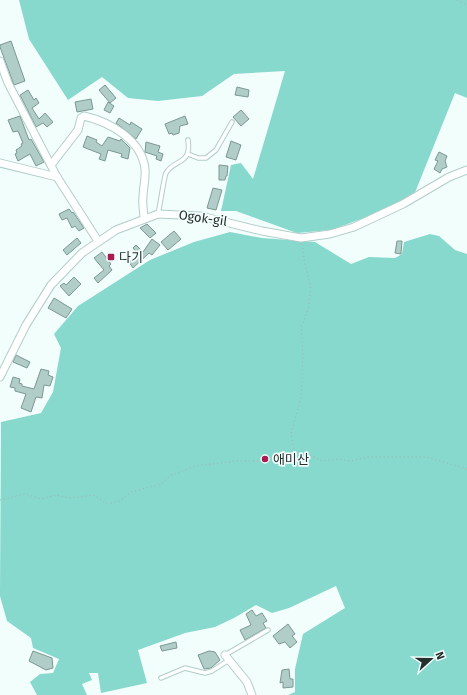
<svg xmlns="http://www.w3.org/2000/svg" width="467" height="695" viewBox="0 0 467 695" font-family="'Fira Sans','Noto Sans KR',sans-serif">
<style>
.green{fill:#87d8cd}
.building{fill:#b0cdc8;stroke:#7c9893}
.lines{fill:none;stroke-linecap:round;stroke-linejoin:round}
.service-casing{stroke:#b1cec9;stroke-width:5.5}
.minor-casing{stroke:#b1cec9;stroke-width:9}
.path{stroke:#a6b1b0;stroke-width:1;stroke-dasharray:1 3;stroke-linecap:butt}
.service{stroke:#fff;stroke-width:3.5}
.minor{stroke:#fff;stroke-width:7}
.poi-dot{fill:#aa1a53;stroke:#f2fefc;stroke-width:1.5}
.labels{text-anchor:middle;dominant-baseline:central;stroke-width:3.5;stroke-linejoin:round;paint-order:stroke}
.street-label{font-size:13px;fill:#242f2e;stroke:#f2fefc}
.poi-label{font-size:13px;fill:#242f2e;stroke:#f2fefc;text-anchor:start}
</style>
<rect width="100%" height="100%" fill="#f2fefc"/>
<g class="green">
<polygon points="19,0 467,0 467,98 455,93 414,195 386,210 331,230 297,233 236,211 221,211 231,165 241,163 253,179 285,71 234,74 202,96 158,101 128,98 102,77 68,100 29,39"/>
<polygon points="230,232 262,238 315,242 351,264 369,257 395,258 402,254 404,242 430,234 439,236 455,250 467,254 467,695 288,695 295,692 295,669 303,634 345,608 336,586 289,608 272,613 256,605 234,618 215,627 185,633 138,650 147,683 101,693 98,673 89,673 92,680 82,684 87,695 37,695 30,682 40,674 53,673 59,659 33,648 31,638 7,621 0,596 1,422 41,413 53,392 61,348 54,334 78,306 150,260 194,242"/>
</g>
<g class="building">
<polygon points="11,41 25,81 14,85 0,47 0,45"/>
<polygon points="105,85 116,98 110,103 99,90"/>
<polygon points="237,87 249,90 248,97 235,95"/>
<polygon points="28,90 34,100 36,98 39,103 32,108 39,119 45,113 53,122 47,127 43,123 36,127 20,95"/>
<polygon points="91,99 93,109 77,112 75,102"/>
<polygon points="108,102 114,106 110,113 104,110"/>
<polygon points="241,110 249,119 241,126 233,117"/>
<polygon points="20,116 29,140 31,139 44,162 36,166 30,154 18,161 15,154 17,153 16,150 22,146 21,144 23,143 18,131 13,132 8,120"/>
<polygon points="185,116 188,124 180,126 179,133 173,135 172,133 169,134 165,124"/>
<polygon points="119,118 130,125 131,122 142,129 136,139 116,123"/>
<polygon points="87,136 97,140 96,142 102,146 108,137 120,141 121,139 130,148 128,159 121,157 122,154 108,150 105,161 99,159 101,154 83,147"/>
<polygon points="231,141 241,145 236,160 226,157"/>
<polygon points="146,142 160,146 158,152 163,154 161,161 156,159 157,156 145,152"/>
<polygon points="439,152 447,156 445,161 447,167 442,169 440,173 434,169 438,161 435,160"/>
<polygon points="219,165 228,166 227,176 226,176 225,180 219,180"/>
<polygon points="213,188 222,190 216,210 207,208"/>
<polygon points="69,209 72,213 73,212 84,228 79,231 75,226 72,228 67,218 62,220 59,214"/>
<polygon points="147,224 156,233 150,238 140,228"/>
<polygon points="174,231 181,239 168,250 161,242"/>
<polygon points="77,238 81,243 67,255 63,250"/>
<polygon points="152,239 160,245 152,255 149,253 133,268 129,262 138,254 133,248 136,245 143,252"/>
<polygon points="397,241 402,241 401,254 395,253"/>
<polygon points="102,252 111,264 109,266 112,270 98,283 94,278 104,270 94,258"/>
<polygon points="74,277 81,284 69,296 60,286 64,283 66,285"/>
<polygon points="54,298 72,309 66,318 48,308"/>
<polygon points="16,355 30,362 27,368 13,362"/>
<polygon points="41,369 49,371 48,375 53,377 50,386 44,385 42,398 36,397 31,412 21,408 26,394 15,391 15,388 10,387 13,377 20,379 19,383 22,384 22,386 34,389"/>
<polygon points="252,610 256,616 262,613 267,621 263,623 266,628 245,640 240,630 251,625 246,614"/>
<polygon points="288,624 295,634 292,636 297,642 290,648 285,642 279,644 273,636"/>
<polygon points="176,642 177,648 162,651 160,646"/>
<polygon points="33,651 52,658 53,668 46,670 29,661"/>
<polygon points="209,651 215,652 220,660 211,668 204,669 198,655"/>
<polygon points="289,669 290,679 293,679 293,687 283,688 283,682 280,683 282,670"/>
</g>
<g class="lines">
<g class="service-casing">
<g id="service">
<polyline points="188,154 198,158 206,158 216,150 232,122"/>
<path d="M158,214c2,-8 6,-37 8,-41 8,-14 26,-8 22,-33"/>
<polyline points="225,655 268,630"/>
<polyline points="161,678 185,668 205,673 212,671 229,660"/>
</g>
</g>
<g class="minor-casing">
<g id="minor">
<polyline points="0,61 8,83 57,177 98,241"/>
<polyline points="0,163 57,177"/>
<path d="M51,165l27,-35 3,-12 3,-2c26,6 58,24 61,53 1,10 -2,19 -2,28 -1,7 1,15 1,22"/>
<polyline points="0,377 26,325 51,285 82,253 116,230 158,214 201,216 262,231 301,238 330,234 354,227 403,204 449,177 467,170"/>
<polyline points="225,655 247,682 252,695"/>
</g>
</g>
<g class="path">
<polyline points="457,0 467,5"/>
<polyline points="302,244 305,265 311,289 308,309 301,328 303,353 301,398 291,434 296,458 311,456 323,461 338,459 351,461 369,457 427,457 467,469"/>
<polyline points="0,500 25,494 41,499 56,495 70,498 94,495 107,504 119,501 131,492 161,484 171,475 196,466 237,461 270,461 295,458"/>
</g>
<use href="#service" class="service"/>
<use href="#minor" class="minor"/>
</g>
<g class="poi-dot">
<rect x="107" y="253" width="8" height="8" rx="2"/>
<circle cx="265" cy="459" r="4"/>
</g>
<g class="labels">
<g class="street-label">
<text transform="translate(203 218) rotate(8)">Ogok-gil</text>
</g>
<g class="poi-label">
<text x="119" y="257">다기</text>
<text x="273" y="459">애미산</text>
</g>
</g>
<g transform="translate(431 659) rotate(69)" stroke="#f2fefc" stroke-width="3" paint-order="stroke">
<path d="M0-3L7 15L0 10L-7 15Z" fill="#242f2e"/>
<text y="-6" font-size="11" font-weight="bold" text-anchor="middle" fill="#242f2e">N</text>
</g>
</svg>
